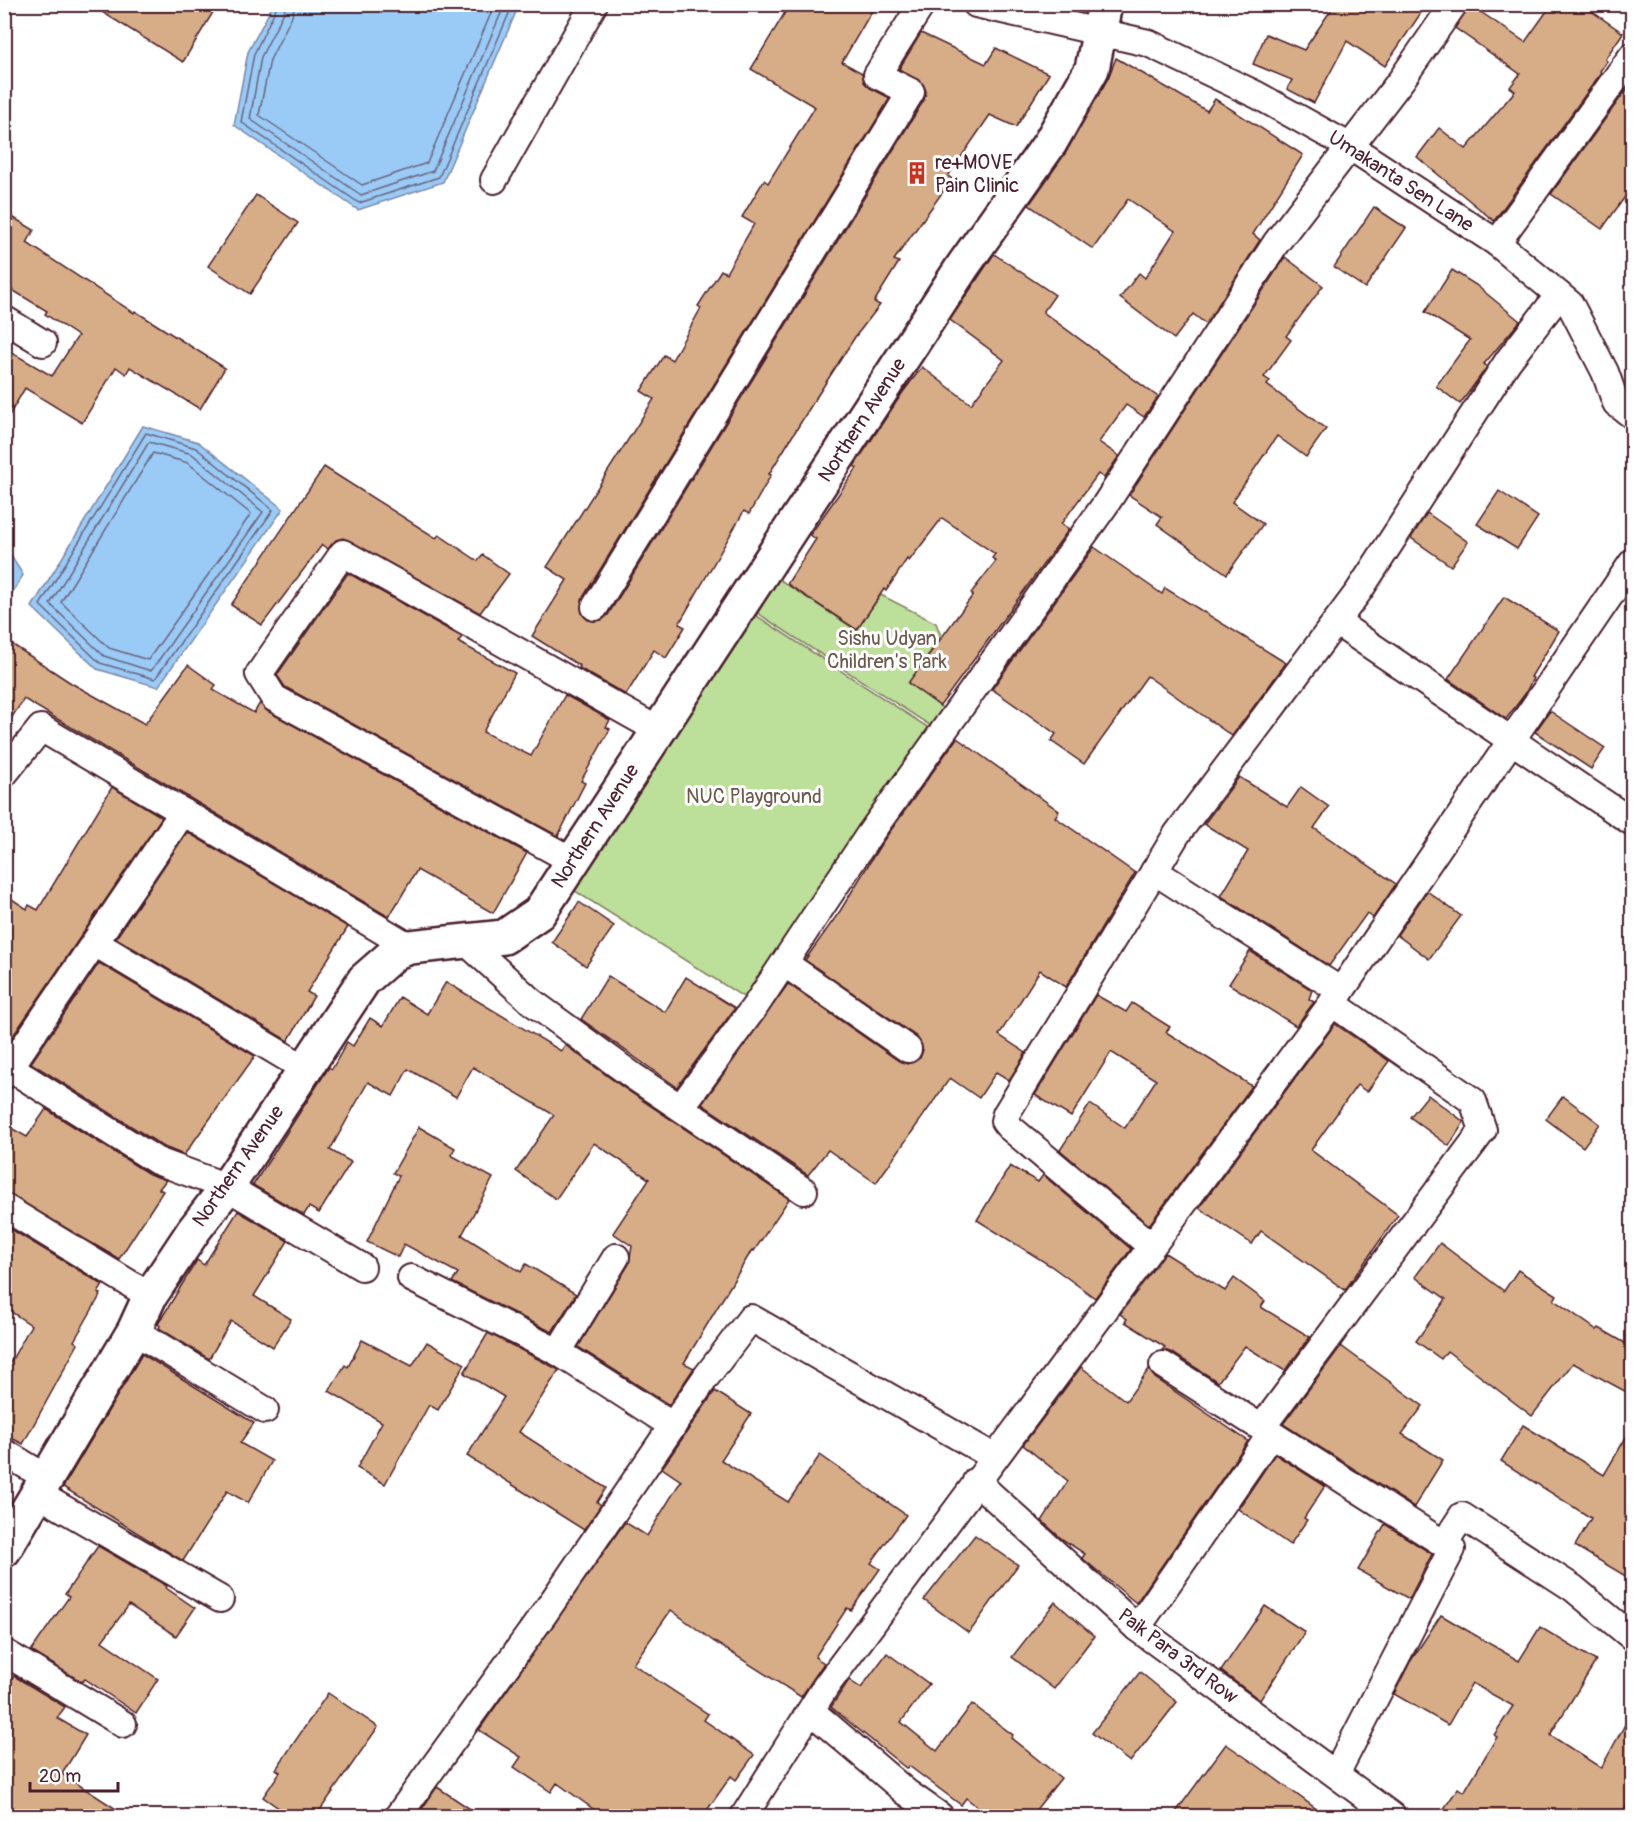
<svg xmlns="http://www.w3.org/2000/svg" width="1637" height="1821" viewBox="0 0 1637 1821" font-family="Pangolin,sans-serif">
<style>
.green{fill:#bcdf99;stroke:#837f62;stroke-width:1.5}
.water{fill:#9acbf6;stroke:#7a86a5;stroke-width:1.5}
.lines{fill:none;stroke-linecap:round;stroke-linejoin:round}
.shore{stroke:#6a647c;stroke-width:1.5}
.building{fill:#d6ad87;stroke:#4a1f2b;stroke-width:1.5}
.street-casing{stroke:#4a1f2b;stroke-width:30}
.secondary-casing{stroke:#4a1f2b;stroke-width:38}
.street{stroke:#fff;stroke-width:26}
.secondary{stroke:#fff;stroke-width:33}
.labels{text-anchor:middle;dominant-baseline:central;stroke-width:6;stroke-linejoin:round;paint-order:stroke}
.poi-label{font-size:20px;fill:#4a1f2b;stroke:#fff;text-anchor:start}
.street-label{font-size:20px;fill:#4a1f2b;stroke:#fff}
.park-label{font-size:20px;fill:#6c594c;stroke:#fff}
</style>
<rect width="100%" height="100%" fill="#fff"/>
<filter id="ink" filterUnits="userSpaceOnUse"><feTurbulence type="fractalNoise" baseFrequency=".0167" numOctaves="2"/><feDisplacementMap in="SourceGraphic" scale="12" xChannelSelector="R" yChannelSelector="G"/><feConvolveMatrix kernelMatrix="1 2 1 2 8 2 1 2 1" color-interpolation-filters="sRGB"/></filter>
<g filter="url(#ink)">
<g class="green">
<polygon points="774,576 856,630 881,595 936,623 941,636 909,683 950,714 937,730 745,605"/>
<polygon points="740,605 935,732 756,1005 559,881"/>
</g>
<g class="water">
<polygon points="273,5 273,4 519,5 443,182 358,210 234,125 248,52"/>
<polygon points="143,426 198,442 283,509 158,687 97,669 32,607"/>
<polygon points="5,546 23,575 5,605"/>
</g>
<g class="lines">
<g class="shore">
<polyline points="278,4 254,54 241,122 359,203 439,177 513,4"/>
<polyline points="286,4 284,12 261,57 250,119 361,195 433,171 505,4"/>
<polyline points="295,4 292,16 270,60 259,115 362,185 427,163 495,4"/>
<polygon points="146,433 196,448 273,510 155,679 100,663 40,605"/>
<polygon points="149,442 192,454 263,512 151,671 104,656 50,604"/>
<polygon points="153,453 188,463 251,514 148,660 109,648 61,602"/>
</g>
</g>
<g class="building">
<polygon points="89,4 218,4 183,62"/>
<polygon points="790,4 876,4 842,62 862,73 864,82 870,88 890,98 582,599 582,614 588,620 602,620 608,615 924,100 926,91 923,84 899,69 921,33 986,64 996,48 1049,74 1016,127 990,115 948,176 952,179 894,260 899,262 874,302 880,305 855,337 814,401 769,474 771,475 749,514 744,511 679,624 685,627 666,658 654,650 626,695 579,668 580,666 532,636 567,580 547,567 654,399 641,391 664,355 672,360 701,308 698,306 721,270 726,273 754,224 742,217 764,180 768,183 815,107 751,69"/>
<polygon points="1335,4 1435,4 1431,11 1425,7 1385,66 1347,41 1314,103 1287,89 1292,80 1253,64 1266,34 1304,50"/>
<polygon points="1469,4 1525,42 1552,4 1581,4 1623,33 1605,59 1607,61 1600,71 1601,73 1494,221 1417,157 1439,128 1466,149 1515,91 1510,87 1520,74 1455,28"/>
<polygon points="1116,58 1207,111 1215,99 1303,155 1253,234 1260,240 1206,324 1193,314 1174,339 1120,298 1139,273 1145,278 1175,231 1128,199 1093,249 1029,205 1066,152 1108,78"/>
<polygon points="1626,90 1632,95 1632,187 1602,229 1551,194"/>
<polygon points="256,195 298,223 250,294 208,266"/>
<polygon points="1374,207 1406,228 1365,288 1334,267"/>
<polygon points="4,212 34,230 27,243 134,313 135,311 157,325 225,368 200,409 130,367 126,374 116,367 82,423 25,388 4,424 4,348 52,376 78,336 45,314 47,311 4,285"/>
<polygon points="994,254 1055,295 1043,312 1158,397 1144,417 1126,405 1099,442 1119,456 1104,478 1098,474 1061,524 1069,529 940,706 908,683 973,595 971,593 996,561 992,558 995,554 942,518 909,561 907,559 886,591 884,589 857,630 787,584 816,539 810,535 857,468 854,466 903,392 922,367 971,404 1004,360 950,320"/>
<polygon points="1285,257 1323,286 1286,336 1291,340 1264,377 1270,381 1267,385 1326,429 1306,457 1277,436 1232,502 1263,524 1227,574 1157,524 1162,517 1129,495"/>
<polygon points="1452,270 1476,285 1520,321 1484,364 1487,367 1460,404 1436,386 1470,340 1425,312"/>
<polygon points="324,467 436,538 439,535 478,561 483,555 509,574 480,613 343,538 336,540 328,549 322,545 262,625 231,605"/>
<polygon points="1499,491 1538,517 1517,549 1477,524"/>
<polygon points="1427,513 1468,542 1451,566 1411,538"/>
<polygon points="1094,547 1162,594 1165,588 1286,663 1232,736 1147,676 1084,764 1051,741 1056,734 992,689"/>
<polygon points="348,573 462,637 458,642 515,673 483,732 531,756 565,695 610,720 606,727 610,729 581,781 585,783 558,836 285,687 277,675"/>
<polygon points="1504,597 1559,631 1531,677 1533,678 1525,694 1506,719 1448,679"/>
<polygon points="4,639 71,683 145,724 188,665 216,685 213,690 254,713 260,703 267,711 527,853 493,913 417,870 389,917 24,699 4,729"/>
<polygon points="1550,711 1605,748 1591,769 1535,732"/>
<polygon points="957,738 1059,811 1055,817 1135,873 1066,987 1040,970 999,1035 1026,1053 1009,1080 996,1072 979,1098 950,1078 876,1183 828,1150 808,1175 702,1104 788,984 899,1061 907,1064 920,1058 923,1050 917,1037 805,960 840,911 881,844"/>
<polygon points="1239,777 1287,807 1301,787 1329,807 1314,828 1396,884 1373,918 1367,913 1329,966 1221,896 1248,851 1204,824"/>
<polygon points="112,787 162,817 4,1049 4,894 27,909 29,905 38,910"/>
<polygon points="187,832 348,927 307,992 314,996 288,1041 116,938"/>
<polygon points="1427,891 1461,916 1429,959 1397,935"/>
<polygon points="579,902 614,926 586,966 552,942"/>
<polygon points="1250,951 1312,990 1309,999 1314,1002 1296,1026 1229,984"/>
<polygon points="99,963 255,1056 184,1155 164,1147 31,1063"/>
<polygon points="608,976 665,1012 686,977 735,1008 677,1087 581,1019"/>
<polygon points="446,982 561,1051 565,1045 624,1088 789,1199 754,1251 752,1250 684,1363 694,1368 669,1405 578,1347 629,1264 632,1246 613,1233 649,1179 594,1143 556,1199 516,1171 554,1115 473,1067 456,1097 408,1069 393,1096 368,1082 330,1150 351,1162 319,1213 309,1207 304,1215 253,1185 329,1067 332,1069 347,1042 353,1046 370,1018 383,1026 400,997 427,1014"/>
<polygon points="1096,995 1126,1012 1132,1003 1170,1027 1166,1032 1252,1086 1149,1225 1060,1150 1090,1104 1125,1128 1156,1080 1111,1052 1071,1117 1035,1095"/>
<polygon points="1335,1024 1389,1061 1367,1092 1357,1085 1311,1150 1398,1215 1345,1290 1261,1231 1252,1244 1199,1208"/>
<polygon points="1428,1095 1464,1122 1449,1146 1410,1117"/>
<polygon points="1563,1096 1600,1124 1583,1147 1546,1119"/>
<polygon points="46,1109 149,1174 166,1180 159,1189 163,1191 119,1259 4,1192 4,1124 27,1137"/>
<polygon points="419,1127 455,1148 451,1155 493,1178 462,1235 521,1272 526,1264 576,1294 552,1332 452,1282 458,1273 404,1244 398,1257 367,1242 399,1176 393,1173"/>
<polygon points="1010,1166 1038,1182 1043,1175 1131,1249 1095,1298 1051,1266 977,1220"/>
<polygon points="238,1211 288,1241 254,1296 291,1319 273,1347 231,1321 209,1359 159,1328 160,1326 158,1324 197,1260 204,1265"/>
<polygon points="4,1225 103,1285 98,1293 101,1294 74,1341 78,1344 23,1444 4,1434 4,1374 31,1325 4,1307"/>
<polygon points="1440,1243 1504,1291 1518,1270 1557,1295 1554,1300 1597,1330 1599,1328 1632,1347 1632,1395 1573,1363 1532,1416 1447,1351 1441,1359 1416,1341 1446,1299 1415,1277"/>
<polygon points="1165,1253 1225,1291 1234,1278 1265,1301 1261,1307 1310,1337 1285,1371 1245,1346 1218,1382 1171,1352 1162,1350 1165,1347 1125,1322 1127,1319 1120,1314"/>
<polygon points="488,1333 559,1370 519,1432 606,1488 597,1502 601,1505 584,1530 467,1456 504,1397 464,1373"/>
<polygon points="362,1340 412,1366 427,1342 465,1364 438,1410 429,1405 385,1484 357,1468 382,1422 329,1391 345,1365 348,1367"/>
<polygon points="1341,1346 1423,1406 1402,1434 1443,1460 1414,1507 1283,1424"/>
<polygon points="142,1354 254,1423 240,1443 272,1461 248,1503 227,1491 183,1561 63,1487"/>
<polygon points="1081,1367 1126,1401 1149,1369 1155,1378 1248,1441 1136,1603 1082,1558 1085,1554 1062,1539 1042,1521 1068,1481 1023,1445"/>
<polygon points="715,1391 751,1414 721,1460 788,1502 820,1455 906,1515 871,1563 880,1569 851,1610 847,1608 815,1657 824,1663 801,1697 713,1641 671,1610 633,1664 708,1714 704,1720 754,1755 736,1780 731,1776 703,1816 603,1816 557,1783 551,1792 514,1767 521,1757 479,1730 625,1522 647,1536 681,1481 662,1468"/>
<polygon points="1523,1425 1604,1475 1632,1427 1632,1580 1575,1546 1591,1518 1501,1461"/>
<polygon points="1275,1454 1325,1486 1304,1518 1307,1520 1290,1545 1238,1509"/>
<polygon points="1385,1524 1432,1554 1409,1599 1358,1570"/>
<polygon points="975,1535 1018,1565 969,1633 924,1600"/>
<polygon points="98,1546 167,1586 166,1588 195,1608 176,1636 129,1605 102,1641 158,1679 136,1713 85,1679 82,1682 31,1651 69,1597 65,1594"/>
<polygon points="1055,1602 1094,1636 1054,1689 1012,1657"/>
<polygon points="1265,1606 1305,1632 1260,1700 1221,1671"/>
<polygon points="1441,1615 1519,1661 1540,1627 1596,1661 1550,1735 1601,1768 1632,1712 1632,1796 1621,1816 1439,1816 1458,1788 1464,1792 1497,1737 1494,1735 1513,1706 1472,1683 1448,1725 1394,1694 1410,1662"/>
<polygon points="887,1653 929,1684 901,1722 937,1751 972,1704 1013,1735 1011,1738 1061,1778 1031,1816 989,1816 966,1798 961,1805 909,1766 907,1769 831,1707 849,1680 861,1688"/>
<polygon points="1140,1672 1177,1702 1130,1762 1092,1733"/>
<polygon points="14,1676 65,1707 57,1718 86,1735 62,1774 127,1816 4,1816 4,1689"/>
<polygon points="328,1693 378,1727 316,1816 290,1816 263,1797 280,1772 276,1769"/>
<polygon points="1226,1744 1258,1766 1326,1816 1173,1816"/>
<polygon points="437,1787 481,1816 417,1816"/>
</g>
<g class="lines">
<g class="street-casing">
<g id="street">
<polyline points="976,4 1148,43 1257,95 1349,146 1497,243 1570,304 1605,372 1616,403 1632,415"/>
<polyline points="494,180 594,4"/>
<polyline points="1497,243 1632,56"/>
<polyline points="4,319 43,343"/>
<polyline points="595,607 911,92 877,75 922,4"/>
<polyline points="1336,622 1632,822"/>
<polyline points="4,774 41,728 183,812"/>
<polyline points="573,861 274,698 259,674 343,553 658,730"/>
<polyline points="1154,871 1341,991"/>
<polyline points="466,942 532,1002 633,1076 804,1191"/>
<polyline points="95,943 304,1068"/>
<polyline points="784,963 908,1049"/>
<polyline points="10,1068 157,1161 227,1187 362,1267"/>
<polyline points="4,1076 183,812 410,947"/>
<polyline points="681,1107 756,1005 869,835 1105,505 1276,243 1402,79 1454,4"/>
<polyline points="4,1207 150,1296"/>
<polyline points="1151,1246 1008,1126 1004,1121 1006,1114 1177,834 1359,591 1508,361 1559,295"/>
<polyline points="411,1278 558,1352 673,1426"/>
<polyline points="134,1331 265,1410"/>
<polyline points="558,1352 616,1257"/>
<polyline points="1163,1365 1452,1549 1336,1774"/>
<polyline points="1262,1427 1483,1130 1473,1101 1332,1003"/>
<polyline points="4,1452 47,1478"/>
<polyline points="976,1481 1137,1628 1392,1816"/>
<polyline points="38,1494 220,1599"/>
<polyline points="1444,1544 1462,1516 1573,1588 1632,1637"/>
<polyline points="1137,1628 1271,1434"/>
<polyline points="4,1652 123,1724"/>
<polyline points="811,1711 906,1792 940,1816"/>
<polyline points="398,1816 544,1614 706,1377 751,1318 994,1457"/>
<polyline points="744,1816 826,1686 1341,991 1632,563"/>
</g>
</g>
<g class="secondary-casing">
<polyline id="secondary" points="4,1550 134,1331 150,1296 194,1230 227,1187 364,980 396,952 410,947 504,937 539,913 963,266 1050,143 1092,69 1105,4"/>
</g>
<use href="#street" class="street"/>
<use href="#secondary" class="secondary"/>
</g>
</g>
<defs>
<g id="building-bare" transform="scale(1.8)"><path d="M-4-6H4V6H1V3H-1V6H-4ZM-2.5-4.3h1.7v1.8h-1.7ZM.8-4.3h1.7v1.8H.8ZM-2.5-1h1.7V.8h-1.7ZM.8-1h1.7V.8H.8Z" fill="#c8321e" stroke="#fff" stroke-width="2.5" paint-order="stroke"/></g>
</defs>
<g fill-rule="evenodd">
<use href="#building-bare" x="917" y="173"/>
</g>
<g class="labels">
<g class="poi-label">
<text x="935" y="162">re+MOVE<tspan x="935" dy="23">Pain Clinic</tspan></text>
</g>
<g class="street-label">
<text transform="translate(1401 181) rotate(33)">Umakanta Sen Lane</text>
<text transform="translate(862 420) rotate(-57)">Northern Avenue</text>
<text transform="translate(595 826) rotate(-57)">Northern Avenue</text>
<text transform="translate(238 1166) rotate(-55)">Northern Avenue</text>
<text transform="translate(1178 1656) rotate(37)">Paik Para 3rd Row</text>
</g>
<g class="park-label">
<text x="887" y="638">Sishu Udyan<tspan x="887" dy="23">Children's Park</tspan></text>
<text x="754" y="796">NUC Playground</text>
</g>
</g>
<rect width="1637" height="1821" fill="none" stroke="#fff" stroke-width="24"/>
<rect x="12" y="12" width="1613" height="1797" fill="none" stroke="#4a1f2b" stroke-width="2" filter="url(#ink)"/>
<path d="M30 1782v9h88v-9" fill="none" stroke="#4a1f2b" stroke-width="3"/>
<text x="39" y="1782" font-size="18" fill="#4a1f2b" stroke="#ffffff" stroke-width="4.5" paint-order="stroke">20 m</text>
</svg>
